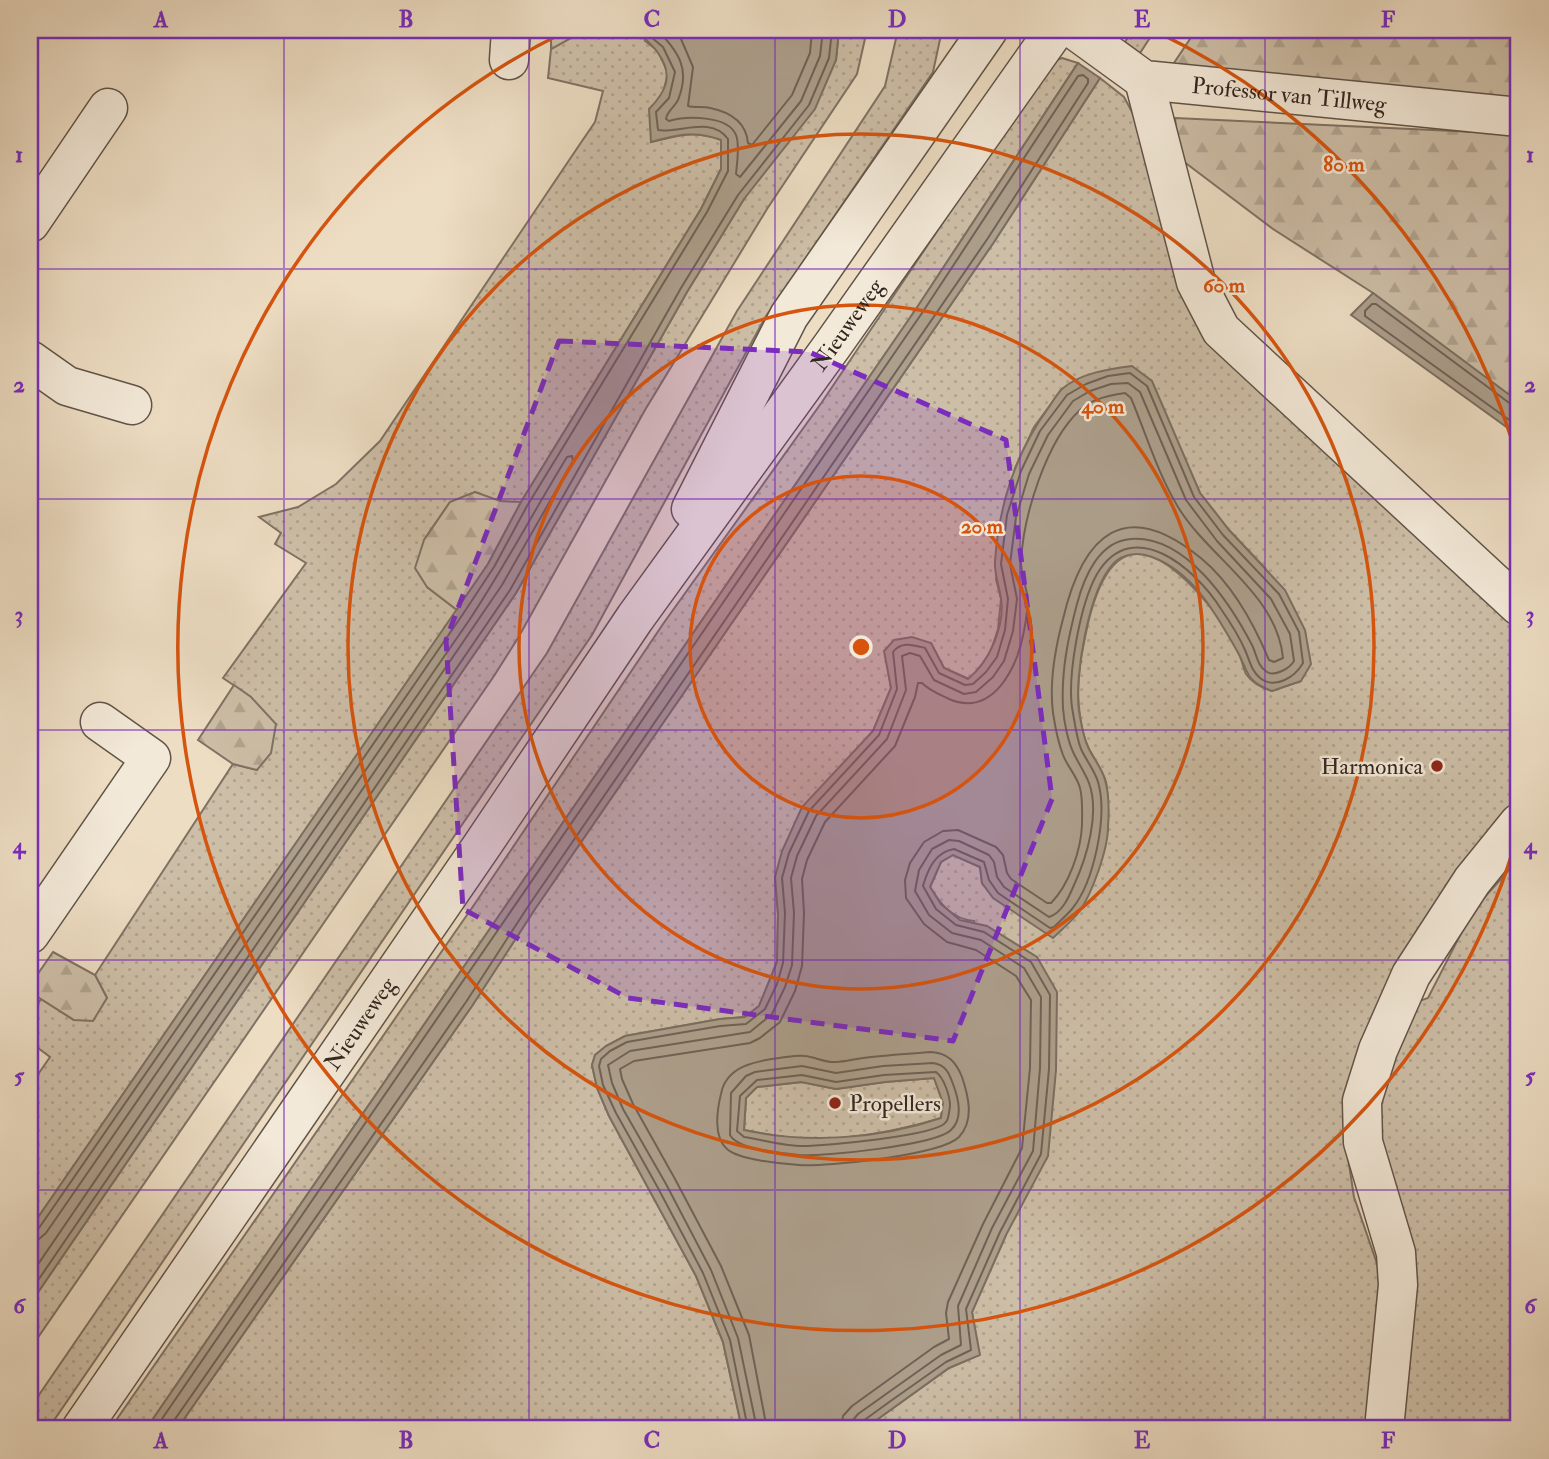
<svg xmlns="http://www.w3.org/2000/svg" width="1549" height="1459" viewBox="0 0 1549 1459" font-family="'IM FELL Double Pica',serif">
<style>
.grass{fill:url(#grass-dots);stroke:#7f7264;stroke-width:2}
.forest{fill:url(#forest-firs);stroke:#7f7264;stroke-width:2}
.water{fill:#ad9f8c;stroke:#7b6f61;stroke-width:2;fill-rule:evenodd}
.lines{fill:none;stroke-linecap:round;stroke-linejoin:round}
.shore{stroke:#6f6256;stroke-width:2}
.minor-casing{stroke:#605449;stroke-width:41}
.minor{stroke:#f3e9d8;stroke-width:38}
.marked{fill:#7b2cbf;fill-opacity:0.2;stroke:#7b2cbf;stroke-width:5;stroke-dasharray:14 9;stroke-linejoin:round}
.grid{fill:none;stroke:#7b2cbf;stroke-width:2;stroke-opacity:0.55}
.ring{fill:none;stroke:#d6540e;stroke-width:3.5}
.poi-dot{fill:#8f2418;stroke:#f3e9d8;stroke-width:2.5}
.labels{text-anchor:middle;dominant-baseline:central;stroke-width:5;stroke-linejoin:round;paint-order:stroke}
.street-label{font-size:23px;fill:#312620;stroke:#f3e9d8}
.poi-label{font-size:23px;fill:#312620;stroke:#f3e9d8;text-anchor:end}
.centre{fill:#d6540e;stroke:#f3e9d8;stroke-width:3.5}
.ring-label{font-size:21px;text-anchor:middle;font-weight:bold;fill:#d6540e;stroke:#f3e9d8;stroke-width:5;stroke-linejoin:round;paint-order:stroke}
.neatline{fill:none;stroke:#7b2cbf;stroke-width:2.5}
.grid-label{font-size:23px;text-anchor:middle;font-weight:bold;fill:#7b2cbf}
</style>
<defs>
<pattern id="grass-dots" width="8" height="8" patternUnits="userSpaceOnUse" patternTransform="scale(1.75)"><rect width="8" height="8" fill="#cdbea7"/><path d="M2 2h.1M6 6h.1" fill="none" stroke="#b0a38f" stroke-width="1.8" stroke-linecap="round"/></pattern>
<pattern id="forest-firs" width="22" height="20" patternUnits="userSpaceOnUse" patternTransform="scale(1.75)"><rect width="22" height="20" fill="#cdbea7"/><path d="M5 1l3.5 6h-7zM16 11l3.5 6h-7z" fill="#b0a38f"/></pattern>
</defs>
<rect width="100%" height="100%" fill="#edddc3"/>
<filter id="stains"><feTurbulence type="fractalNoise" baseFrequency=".00286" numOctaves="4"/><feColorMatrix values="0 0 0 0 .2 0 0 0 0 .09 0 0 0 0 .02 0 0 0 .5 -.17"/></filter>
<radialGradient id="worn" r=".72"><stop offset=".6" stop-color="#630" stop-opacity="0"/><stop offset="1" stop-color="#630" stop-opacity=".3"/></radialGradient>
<g class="grass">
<path d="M573,30h68l4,11 13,10 10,22 -17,69c28,-6 42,-13 71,-2l-1,29 -20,40 -180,293h-21l-25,-10 -25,10 -26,38 3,47 30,23 -427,619v-143l20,-29 -20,-15v-26l11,-17 33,21 33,-22 -12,-23 138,-211 24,6 -6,-73 -28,-19 83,-115 -31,-19 6,-11 -22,-16 39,-10 38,-23 44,-43 200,-297 15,-22 8,-31 -55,-13 3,-29 18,-10z"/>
<polygon points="839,30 867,30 857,74 767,209 645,410 518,638 494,676 30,1349 30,1304 516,593 687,292 744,199 836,60"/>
<polygon points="898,30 942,30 933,72 766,316 592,635 48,1429 30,1429 30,1408 547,653 737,311 885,86"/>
<polygon points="1133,30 1155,30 1140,53 1125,42"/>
<polygon points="1062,58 1078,63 916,309 146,1429 110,1429 476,902 663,624 822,402 1051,62"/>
<path d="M1100,78l24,19 14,26 43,169 338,332v182l-66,81 -106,264 7,46 29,84 -13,148h-506l85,-61 30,-13 -7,-43 34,-77 -32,-314c-22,-2 -33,-16 -44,-34l11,-25 12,-7 27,12 2,16 126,-53c0,-16 1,-33 -2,-48 -3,-11 -12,-23 -17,-33 -6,-12 -9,-29 -10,-42 -3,-28 3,-56 9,-84 23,-94 65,-84 120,-19 12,14 23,33 31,50 3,6 4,14 7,20 6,9 16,14 26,17l29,-10 -36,-113 -36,-38 -29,-37 -19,-42 -98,-74 -21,12 -28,38 -19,41 -19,111 5,20 -3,30 -8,25 -9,14 -12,11 -25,-11 -13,-25 -46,8 6,37 -18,43 -34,39 -64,107 3,37 -1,48 -18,44 -14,11 -25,2 -95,17 -19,10 -11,9 -3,10 5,23 12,28 87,160 27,66 19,87h-565l295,-423 63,-97 459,-667z"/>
<polygon points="1519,859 1519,1429 1397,1429 1393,1215 1374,1102 1411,1004 1428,998 1473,910"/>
<path d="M934,1078l9,25 -2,15c-43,13 -93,22 -138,21 -20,-1 -40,-6 -59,-9l2,-32 11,-11 45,-5 34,7 49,-7z"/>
</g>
<g class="forest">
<polygon points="551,30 573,30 569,39 551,49"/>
<polygon points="1196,30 1519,30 1519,103 1170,69"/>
<polygon points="1175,118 1519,134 1519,404 1373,293 1273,229 1179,158"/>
<polygon points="475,492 500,501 521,502 488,564 457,610 427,587 415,568 424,540 450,502"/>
<polygon points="234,685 251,697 276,724 271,753 257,770 233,764 198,740"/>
<polygon points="53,952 95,975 107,998 93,1021 74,1020 30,992 30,970 37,975"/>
</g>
<g class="water">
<path d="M641,30h198l-3,30 -21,49 -71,90 -57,93 -171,301 -486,711v-75l458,-665 33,-62 180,-293 20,-40v-29c-26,-10 -44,-5 -70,2l-2,-33c17,-17 25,-34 9,-56 -7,-11 -12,-9 -17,-23z"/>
<polygon points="1078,63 1100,78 994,242 535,909 472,1006 177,1429 146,1429 916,309"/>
<polygon points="1373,293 1519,402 1519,436 1351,315"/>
<path d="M1132,366l20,15 48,112 29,37 56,60 20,40 6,34 -10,17 -29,10c-29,-11 -22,-19 -36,-42 -20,-35 -43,-77 -84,-92 -13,-5 -29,-4 -39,7 -24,26 -39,112 -34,147 2,11 4,26 9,36 5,11 14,21 17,33 4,13 4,33 3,47 0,22 -16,67 -29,85 -7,9 -18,18 -26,26l-60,-40 -11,-15 -2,-16 -27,-12 -12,7 -11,25 11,17 19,16 27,6 50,31 20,35 -1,78 -8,86 -42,79 -34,77 8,43 -31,13 -85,61h-122l-19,-87 -27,-66 -87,-160 -12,-28 -5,-23 3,-10 11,-9 19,-10 95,-17 25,-2 14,-11 18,-44 1,-48 -3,-37 7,-26 20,-44 71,-76 18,-43 -7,-37 10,-11 18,-3 19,6 13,25 24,11c22,-18 37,-53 33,-81 -2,-13 -7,-24 -6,-37 4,-56 21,-109 54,-154 4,-6 8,-13 13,-18 18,-16 47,-20 70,-23zM934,1078l9,25 -2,15c-62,21 -133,26 -197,12l2,-32 11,-11 44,-5 35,7 49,-7z"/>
</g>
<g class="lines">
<g class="shore">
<path d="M658,30c20,23 33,38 20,70 -4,8 -11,11 -12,19l3,2c17,-5 59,-6 67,14 4,10 1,28 0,39l4,3 61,-76 19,-45 3,-26"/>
<path d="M673,30l8,9 12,28 -5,39c7,2 15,0 22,2 20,4 36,14 38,35l4,2 40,-50 18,-42 2,-23"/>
<polyline points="1519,407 1512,405 1376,304 1372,304 1365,311 1365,316 1519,427"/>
<path d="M931,1052c17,1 25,10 31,25 6,18 13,43 -3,60 -18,18 -132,30 -160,28 -16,-1 -60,-5 -72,-16 -14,-12 -10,-39 -6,-55 5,-28 35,-33 58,-36 9,-1 18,-3 26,-2 10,1 21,7 31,6 9,0 18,-3 27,-4 22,-3 45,-4 68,-6z"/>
<path d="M933,1063c13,2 16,10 20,21 5,13 11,34 -2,46 -15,15 -128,27 -152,25 -17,-2 -61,-5 -69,-20l1,-42 15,-17 9,-4 47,-6 34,7 47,-7z"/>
<path d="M936,1072c8,6 14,24 14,34 -1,5 -1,13 -4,16 -9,14 -123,24 -143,24 -19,0 -40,-6 -59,-9l-7,-6 3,-35 17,-16 45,-5 34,7 48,-7z"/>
<path d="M30,1232l9,-4 424,-614 31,-47 33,-61 180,-294 21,-41v-32c-17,-24 -50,-5 -70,-9l-2,-18 13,-14 6,-26 -12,-25 -12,-10 -3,-7"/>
<path d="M30,1240l9,-1 7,-6 424,-614c35,-53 64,-108 97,-162l5,-1 1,5 -71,124 -472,691"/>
<polyline points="30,1292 510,590 681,288 738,195 809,105 829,58 832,30"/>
<polyline points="155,1429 922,313 1078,76 1083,75 1088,79 1088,83 988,238 529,905 466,1002 173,1422 171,1429"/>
<path d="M748,1429l-18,-89 -27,-67 -45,-85 -42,-75 -13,-28 -4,-19 2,-7 9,-8 17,-9 93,-16 26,-2 19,-15 12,-25 6,-21 2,-50 -3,-35 7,-25 20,-42 70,-76 18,-46 -4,-37c8,-11 20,-7 32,-4l14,25 26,12 8,-1 13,-12 11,-15 8,-27 3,-31 -7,-35 6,-49 14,-44 19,-40 27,-36 19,-11 22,-8 22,-3 17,13 47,111 29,38 56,59 20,38 4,31c-8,14 -28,27 -43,15 -9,-8 -10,-17 -15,-28 -6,-14 -15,-28 -24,-41 -25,-40 -88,-95 -124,-35 -17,30 -31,106 -24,139 2,12 4,26 8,36 5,11 14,22 17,33 10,34 -4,100 -26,127 -5,6 -12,12 -18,18l-4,1 -52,-35 -9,-13 -5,-18 -30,-13c-19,3 -26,20 -31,37l13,23 20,16 28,7 47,30 19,33 -1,74 -8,85 -41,78 -34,77 5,41 -25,12 -54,38 -29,21 -3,8"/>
<path d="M757,1429l-19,-91 -27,-68 -45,-86 -43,-75 -11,-26 -4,-18 22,-14 120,-19 22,-18 13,-27 7,-22 2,-52 -3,-35 6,-22 19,-40 71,-77 19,-49 -4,-34 8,-3 10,3 14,24 30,14 12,-2 17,-15 11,-16 9,-30 4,-32 -7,-35 6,-47 13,-43 19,-39 25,-34 17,-10 21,-7 17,-1 12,9 46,108 31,41 54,58 19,35 4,27c-4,7 -19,16 -27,11 -10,-6 -10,-17 -15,-27 -22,-42 -66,-110 -121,-106 -32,2 -47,38 -54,65 -9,34 -16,68 -14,104 1,14 5,34 11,46 5,10 11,19 15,29 11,30 -2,74 -15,102 -5,12 -12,28 -25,32l-45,-30 -7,-10 -3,-15 -5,-7 -30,-14 -10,-1 -17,9 -13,21 -4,21 14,24 23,18 29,7 43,28 17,29 -1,71 -7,83 -41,77 -34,78 3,39 -20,10 -83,59 -5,6 -1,9"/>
<path d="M767,1429l-18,-94 -28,-69 -46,-87 -42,-75 -11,-25 -2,-10 14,-8 116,-18 10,-5 20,-16 15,-31 7,-25 2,-53 -2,-34 5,-19 18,-38 70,-76 20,-49 3,-14h4c8,8 17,11 27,16 44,19 69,-32 75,-68 2,-11 5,-26 3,-37 -2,-11 -6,-21 -6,-32 2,-45 25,-121 59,-152 11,-11 30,-15 45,-17l6,5c15,36 27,76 47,109 31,51 99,87 105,151l-9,4 -5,-2c-15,-36 -36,-75 -67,-101 -77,-64 -119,-25 -139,60 -8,30 -14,63 -10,94 2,13 5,29 10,42 4,11 14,21 17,33 3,11 2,26 2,37 -1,25 -13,60 -31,78h-4l-36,-24 -4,-6 -4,-18 -7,-8 -38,-17 -15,1 -19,11 -14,21 -5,17 1,18 18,26 23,18 29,8 40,26 15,24 -1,68 -8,80 -39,76 -35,78 -2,11 3,26 -15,8 -82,59 -9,10 -2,13"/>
</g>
<g class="minor-casing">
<g id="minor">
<path id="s1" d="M1075,30l69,50 375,37"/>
<polyline points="509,60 511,30"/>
<polyline points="1144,80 1196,282 1221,330 1519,606"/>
<polyline points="30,223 108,108"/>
<polyline points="30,360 67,386 132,405"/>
<polyline points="691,509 789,316 988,30"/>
<polyline points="30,934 151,758 100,722"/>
<path id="s2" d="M81,1429l400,-582 154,-229 197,-272 223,-316"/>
<polyline points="1384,1429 1398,1285 1396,1253 1363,1142 1362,1101 1378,1050 1411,975 1472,881 1519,823"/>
</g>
</g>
<use href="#minor" class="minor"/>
</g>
<path class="marked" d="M559,341l250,11 197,88 46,359 -99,242 -325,-43 -165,-89 -17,-269z"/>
<path class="grid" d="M284,30v1399M529,30v1399M775,30v1399M1020,30v1399M1265,30v1399M30,269h1489M30,499h1489M30,730h1489M30,960h1489M30,1190h1489"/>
<circle cx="861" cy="647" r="171" fill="#d6540e" fill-opacity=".12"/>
<g class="ring">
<circle cx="861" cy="647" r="171"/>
<circle cx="861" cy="647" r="342"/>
<circle cx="861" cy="647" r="513"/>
<path d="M1519 830A683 683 0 1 1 567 31M1155 31A683 683 0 0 1 1519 464"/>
</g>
<g class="poi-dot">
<circle cx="1437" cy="766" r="7"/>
<circle cx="835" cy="1103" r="7"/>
</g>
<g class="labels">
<g class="street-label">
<text stroke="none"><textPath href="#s1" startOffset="231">Professor van Tillweg</textPath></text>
<text stroke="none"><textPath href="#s2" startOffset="1344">Nieuweweg</textPath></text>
<text stroke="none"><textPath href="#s2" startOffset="492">Nieuweweg</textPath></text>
</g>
<g class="poi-label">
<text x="1423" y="766">Harmonica</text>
<text x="849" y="1103" text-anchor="start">Propellers</text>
</g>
</g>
<circle cx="861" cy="647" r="10" class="centre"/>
<g class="ring-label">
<text x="1344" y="171">80 m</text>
<text x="1224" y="292">60 m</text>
<text x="1103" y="413">40 m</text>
<text x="982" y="533">20 m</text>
</g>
<rect width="1549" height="1459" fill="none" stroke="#edddc3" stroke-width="77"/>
<rect x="38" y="38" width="1472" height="1382" class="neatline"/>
<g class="grid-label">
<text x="161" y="27">A</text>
<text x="406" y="27">B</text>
<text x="652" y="27">C</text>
<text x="897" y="27">D</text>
<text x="1142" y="27">E</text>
<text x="1388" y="27">F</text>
<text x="19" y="162">1</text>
<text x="1530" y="162">1</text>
<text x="19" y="392">2</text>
<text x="1530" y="392">2</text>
<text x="19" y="622">3</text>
<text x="1530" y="622">3</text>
<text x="19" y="853">4</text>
<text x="1530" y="853">4</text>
<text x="19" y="1083">5</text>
<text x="1530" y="1083">5</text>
<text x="19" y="1313">6</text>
<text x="1530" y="1313">6</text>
<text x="161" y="1448">A</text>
<text x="406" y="1448">B</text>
<text x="652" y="1448">C</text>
<text x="897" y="1448">D</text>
<text x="1142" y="1448">E</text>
<text x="1388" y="1448">F</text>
</g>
<rect width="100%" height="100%" filter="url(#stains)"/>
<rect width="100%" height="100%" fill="url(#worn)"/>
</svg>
